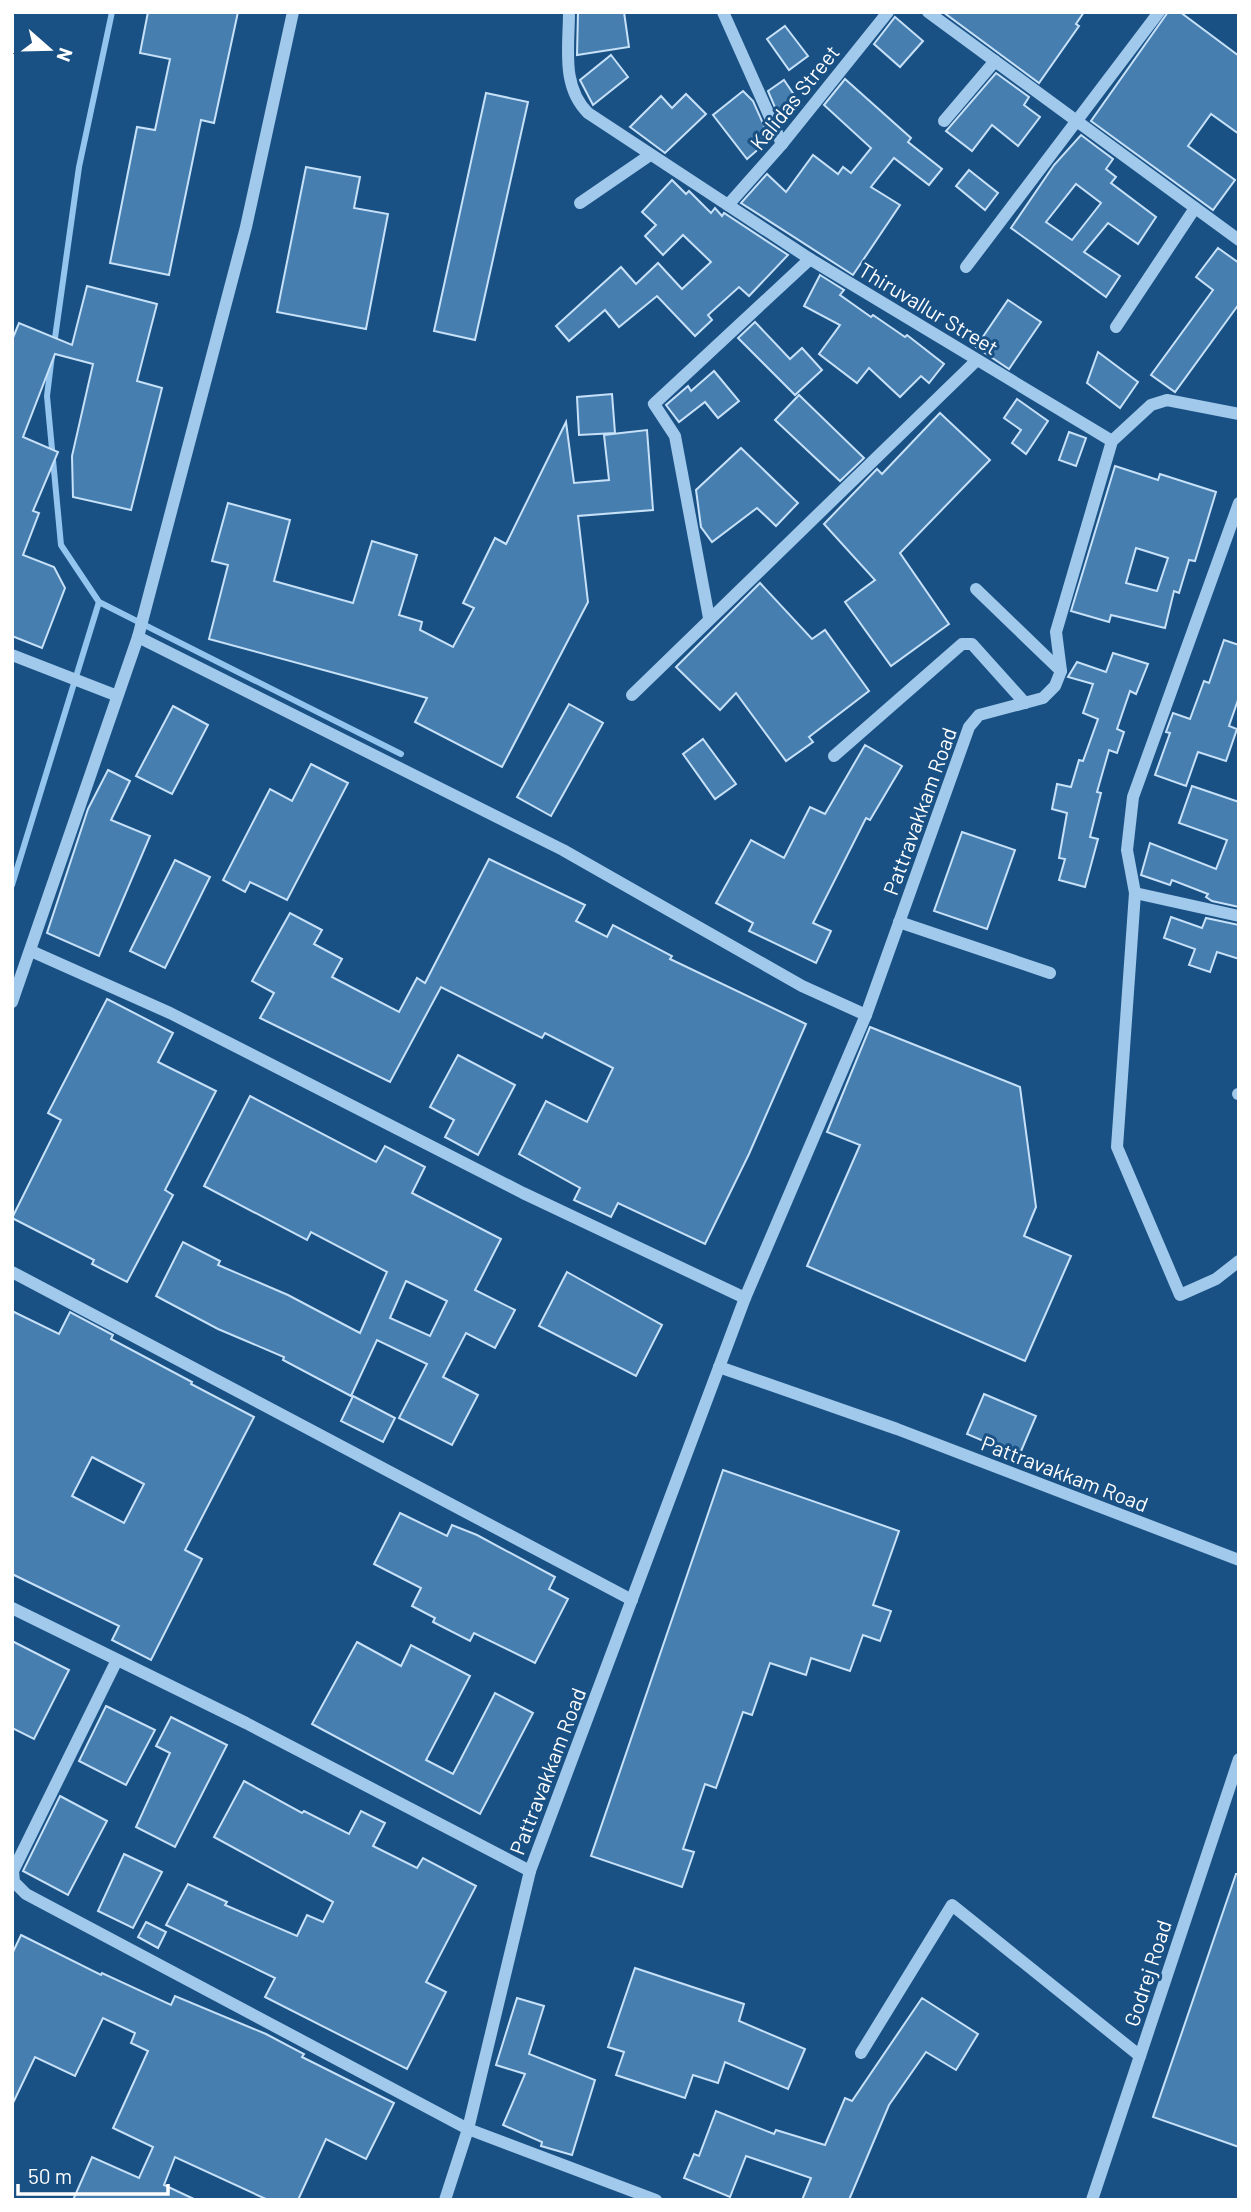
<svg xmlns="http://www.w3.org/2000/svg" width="1251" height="2212" viewBox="0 0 1251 2212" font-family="Barlow,sans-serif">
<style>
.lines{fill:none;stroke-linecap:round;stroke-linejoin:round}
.stream{stroke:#94c5ee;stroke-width:6}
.building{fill:#477eb0;stroke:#c6e1f8;stroke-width:2;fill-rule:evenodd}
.minor{stroke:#a1c9eb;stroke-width:12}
.labels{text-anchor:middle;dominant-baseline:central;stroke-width:6;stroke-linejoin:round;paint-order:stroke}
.street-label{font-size:21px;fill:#fff;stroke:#1a5185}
</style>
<rect width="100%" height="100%" fill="#1a5185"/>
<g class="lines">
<g class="stream">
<polyline points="54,345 79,167 112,12"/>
<polyline points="52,355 47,396 61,545 99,602 401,754"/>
<polyline points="12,885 99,602"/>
</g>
</g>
<g class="building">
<polygon points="148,12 238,12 214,123 201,120 169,275 110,263 137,127 155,130 170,59 140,53"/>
<polygon points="578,12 624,12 629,47 577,55"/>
<polygon points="943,12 1084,12 1076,24 1079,26 1039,83"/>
<polygon points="1168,12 1180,12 1239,56 1239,134 1211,114 1188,146 1235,180 1213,210 1091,121"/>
<polygon points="895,17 923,41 900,67 874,44"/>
<polygon points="785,26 808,56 789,70 767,39"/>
<polygon points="611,55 628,77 593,105 580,80"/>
<polygon points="996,73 1029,97 1024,105 1040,117 1018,146 992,125 972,151 946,131"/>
<polygon points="845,79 911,138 908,142 942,169 929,185 894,158 871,187 900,205 853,275 741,203 767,174 786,192 813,155 838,174 843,167 851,173 871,148 824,105"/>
<polygon points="784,80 801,105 780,119 768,91"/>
<polygon points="743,91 753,101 770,139 747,159 713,115"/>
<polygon points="486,93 528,102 475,340 434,331"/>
<polygon points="686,94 706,114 665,153 630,127 661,96 672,108"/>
<path d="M1081,135l32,24 -7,10 10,8 -5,6 45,34 -18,27 -30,-21 -24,29 36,24 -14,21 -95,-69 43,-63zM1076,184l25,19 -29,37 -26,-18z"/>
<polygon points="306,167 360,177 354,208 388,214 366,329 277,312"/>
<polygon points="969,170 998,193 985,210 956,186"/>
<polygon points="672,180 686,194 689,191 711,213 715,208 722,216 724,213 788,255 749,296 739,287 708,315 712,320 695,336 657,296 619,327 605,310 569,341 556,326 621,267 636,284 658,263 682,289 711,262 683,235 663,255 645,236 656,225 642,212"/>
<polygon points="1218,248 1239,263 1239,304 1175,392 1151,375 1213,290 1196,277"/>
<polygon points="820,275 844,290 840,295 871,317 873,315 905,337 907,335 944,364 929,383 921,376 900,397 869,368 857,383 819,354 840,325 804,306"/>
<polygon points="87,286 157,304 137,381 162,388 131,510 73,497 72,456 93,364 55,354 23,437 58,452 33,511 39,513 23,555 54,567 65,588 42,648 12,636 12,340 19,323 72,345"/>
<polygon points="1008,300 1041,322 1009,369 976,347"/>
<polygon points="755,322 790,359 802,348 822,370 795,395 738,338"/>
<polygon points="1098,352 1138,382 1120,408 1087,383"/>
<polygon points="714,371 739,401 718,418 705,402 679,422 666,405 688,386 691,391"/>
<polygon points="612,394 615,433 579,435 577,397"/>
<polygon points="799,395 864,458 840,481 775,420"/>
<polygon points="1017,399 1048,421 1026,454 1012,443 1021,430 1004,418"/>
<polygon points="940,413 990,460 900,553 949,624 891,666 845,602 875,580 824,524 877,469 882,474"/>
<polygon points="566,422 574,483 609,480 604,435 647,430 653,510 578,516 588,602 502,767 415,722 427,698 209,639 228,565 212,561 228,503 290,520 274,581 353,603 372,541 417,555 399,615 422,622 420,630 453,647 474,608 463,603 495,538 506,544"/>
<polygon points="1069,432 1086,438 1076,466 1059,460"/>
<polygon points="741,448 798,503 776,526 757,508 712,542 701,527 696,490"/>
<path d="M1115,466l43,14 2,-6 56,18 -21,69 -6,-1 -10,33 -5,-2 -9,37 -54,-13 -2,7 -38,-11zM1136,548l32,10 -11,33 -31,-8z"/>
<polygon points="760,583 812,639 825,630 869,691 809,737 813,742 786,761 736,693 720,710 676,667"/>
<polygon points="1224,640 1239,645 1239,697 1229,726 1237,729 1226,761 1198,752 1186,786 1155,775 1170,733 1166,732 1173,713 1190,719 1204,681 1209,683"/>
<polygon points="1113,653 1148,664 1136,694 1130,691 1117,729 1124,732 1117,753 1109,750 1097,792 1101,793 1090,837 1098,839 1085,887 1059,880 1065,859 1059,858 1067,813 1052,809 1057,784 1071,787 1079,760 1083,761 1098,719 1083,713 1093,684 1068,677 1077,662 1106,672"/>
<polygon points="569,704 603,723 551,816 517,797"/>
<polygon points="173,706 208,725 172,794 136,776"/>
<polygon points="703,739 736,784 715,799 683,754"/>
<polygon points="865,745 902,766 870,820 866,818 813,923 831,931 816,963 749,931 753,923 716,903 751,840 784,858 810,807 825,814"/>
<polygon points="311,764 348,783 287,900 250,882 245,892 223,880 270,789 292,801"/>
<polygon points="108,770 130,781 111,820 150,836 99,956 47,933 88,809"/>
<polygon points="1192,786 1239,802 1239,907 1212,901 1206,897 1208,894 1172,880 1170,885 1141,875 1150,843 1216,869 1227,840 1179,823"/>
<polygon points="962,832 1015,850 987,929 934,911"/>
<polygon points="489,859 585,905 576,921 607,937 613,925 672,956 670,959 806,1024 749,1154 705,1244 618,1203 611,1217 574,1200 580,1188 519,1154 546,1101 587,1122 613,1068 545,1033 542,1038 441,987 390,1082 260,1018 274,993 252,981 290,913 322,930 314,944 342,959 332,977 399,1012 417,978 425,983"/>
<polygon points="175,860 210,877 165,968 130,951"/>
<polygon points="1171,917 1202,928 1206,918 1239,925 1239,959 1217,952 1210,972 1189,965 1195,949 1164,938"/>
<polygon points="107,999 173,1033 158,1062 216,1091 165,1190 173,1195 127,1282 92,1264 94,1260 12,1218 61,1120 48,1113"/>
<polygon points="870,1027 1020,1087 1036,1207 1024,1236 1071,1256 1025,1361 807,1266 860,1145 827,1132"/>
<polygon points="458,1055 515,1085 478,1155 445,1137 454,1120 430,1107"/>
<path d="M250,1096l126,66 9,-16 40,21 -13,26 89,46 -26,51 40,20 -20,38 -29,-15 -23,44 35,18 -26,50 -53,-27 28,-54 -50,-24 -26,56 -68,-36 1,-3 -66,-28 -62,-33 27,-54 37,19 -2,4 70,30 72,38 27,-61 -76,-40 -4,8 -103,-54zM406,1281l41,20 -17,35 -40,-18z"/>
<polygon points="567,1272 662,1325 636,1376 539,1326"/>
<path d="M12,1311l47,23 11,-22 43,23 -2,4 81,43 -1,2 63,33 -69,133 17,9 -51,101 -39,-20 7,-14 -107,-52zM92,1457l52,27 -20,39 -52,-27z"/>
<polygon points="984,1394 1036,1416 1019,1456 967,1434"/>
<polygon points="353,1396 395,1418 383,1442 341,1421"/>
<polygon points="723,1470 899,1531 873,1605 891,1611 880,1641 863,1635 850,1671 811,1658 806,1675 770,1663 752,1715 743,1712 716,1788 705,1784 683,1849 694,1852 682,1887 591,1856"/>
<polygon points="400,1513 447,1536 452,1525 477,1535 555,1577 549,1589 568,1599 535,1663 474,1633 470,1641 433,1622 435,1618 412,1606 421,1588 374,1564"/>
<polygon points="12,1641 69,1670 34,1739 12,1728"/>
<polygon points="357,1642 401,1666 411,1645 470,1676 426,1760 453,1774 495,1693 533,1713 480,1814 312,1724"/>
<polygon points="106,1706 155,1730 126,1785 79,1761"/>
<polygon points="171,1717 227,1745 175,1847 136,1827 170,1753 156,1746"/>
<polygon points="244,1781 302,1813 304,1811 349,1834 361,1811 385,1823 373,1846 417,1868 423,1858 476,1886 426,1982 446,1992 407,2069 265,1997 275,1978 166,1925 188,1884 227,1902 225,1905 297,1936 307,1915 323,1922 333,1902 214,1837"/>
<polygon points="60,1796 107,1821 68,1895 23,1871"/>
<polygon points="124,1854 162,1872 133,1928 98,1911"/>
<polygon points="1236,1874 1239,1874 1239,2147 1153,2117"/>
<polygon points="146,1922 166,1932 158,1948 138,1937"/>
<polygon points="21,1935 101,1975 102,1973 171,2005 175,1996 266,2034 304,2054 302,2057 394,2103 366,2159 326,2139 298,2200 268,2200 175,2157 164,2185 196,2200 73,2200 92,2157 139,2178 153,2147 113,2128 148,2051 131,2043 135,2033 103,2018 75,2076 35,2057 12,2105 12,1954"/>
<polygon points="635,1968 744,2004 739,2021 805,2049 788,2089 725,2062 718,2083 693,2075 685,2098 616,2075 624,2052 608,2047"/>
<polygon points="517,1998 544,2006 529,2054 595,2080 572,2155 541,2146 542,2142 503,2125 525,2074 496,2065"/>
<polygon points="922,1998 978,2034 956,2070 926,2052 889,2105 849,2200 802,2200 811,2178 746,2156 730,2197 684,2178 694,2154 699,2156 716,2111 774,2134 776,2130 825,2145 845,2098 852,2101"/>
</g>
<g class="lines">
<g class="minor">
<path d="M569,12c0,35 -8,74 19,101l222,146 302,182"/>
<polyline points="723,12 782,144"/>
<polyline points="928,12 1239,240"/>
<polyline points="944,121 995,61"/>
<polyline points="580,203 650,155"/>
<polyline points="728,205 782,144 888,12"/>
<polyline points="966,267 1159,12"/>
<polyline points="1116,327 1195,208"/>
<polyline points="1239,503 1133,797 1127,850 1135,893 1117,1147 1180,1295 1216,1279 1239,1261"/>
<polyline points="976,589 1061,671"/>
<polyline points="709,618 675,436 654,404 810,259"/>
<polyline points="138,637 563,850 802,986 866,1015"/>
<polyline points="12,655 115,695"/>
<polyline points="632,695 977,360"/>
<polyline points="834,756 962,644 972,644 1025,703"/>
<polyline points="1135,893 1239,916"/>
<polyline points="899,922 1050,973"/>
<polyline points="31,951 170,1013 523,1193 745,1298"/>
<polyline points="12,1002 138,637 246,227 293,12"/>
<polyline points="1238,1094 1239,1094"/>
<polyline points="12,1272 632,1600"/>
<polyline points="719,1367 897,1429 1239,1560"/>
<polyline points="12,1608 246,1723 530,1871"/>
<polyline points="117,1660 13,1871 14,1882 26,1894 468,2129 656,2200"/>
<polyline points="861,2053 952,1905 1140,2056"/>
<polyline points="445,2200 468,2129 530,1871 745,1298 866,1015 969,727 979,715 1043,698 1055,686 1061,671 1056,632 1112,441 1151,405 1167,400 1239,414"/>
<polyline points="1092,2200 1239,1759"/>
</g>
</g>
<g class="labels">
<g class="street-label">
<text transform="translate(794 97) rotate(-51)">Kalidas Street</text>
<text transform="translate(929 308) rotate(31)">Thiruvallur Street</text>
<text transform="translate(919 811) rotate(-70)">Pattravakkam Road</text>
<text transform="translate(1065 1473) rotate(21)">Pattravakkam Road</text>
<text transform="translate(547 1771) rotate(-69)">Pattravakkam Road</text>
<text transform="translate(1147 1973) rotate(-72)">Godrej Road</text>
</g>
</g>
<rect width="1251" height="2212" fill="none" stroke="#ffffff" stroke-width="28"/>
<g transform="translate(49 49) rotate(110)" stroke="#1a5185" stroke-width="5" paint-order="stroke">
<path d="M0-5L12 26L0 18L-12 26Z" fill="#ffffff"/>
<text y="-10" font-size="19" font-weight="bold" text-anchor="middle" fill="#ffffff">N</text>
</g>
<path d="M18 2184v10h150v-10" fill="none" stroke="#ffffff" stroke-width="3.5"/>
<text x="28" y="2184" font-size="21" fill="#ffffff" stroke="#1a5185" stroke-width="5" paint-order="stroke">50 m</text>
</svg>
